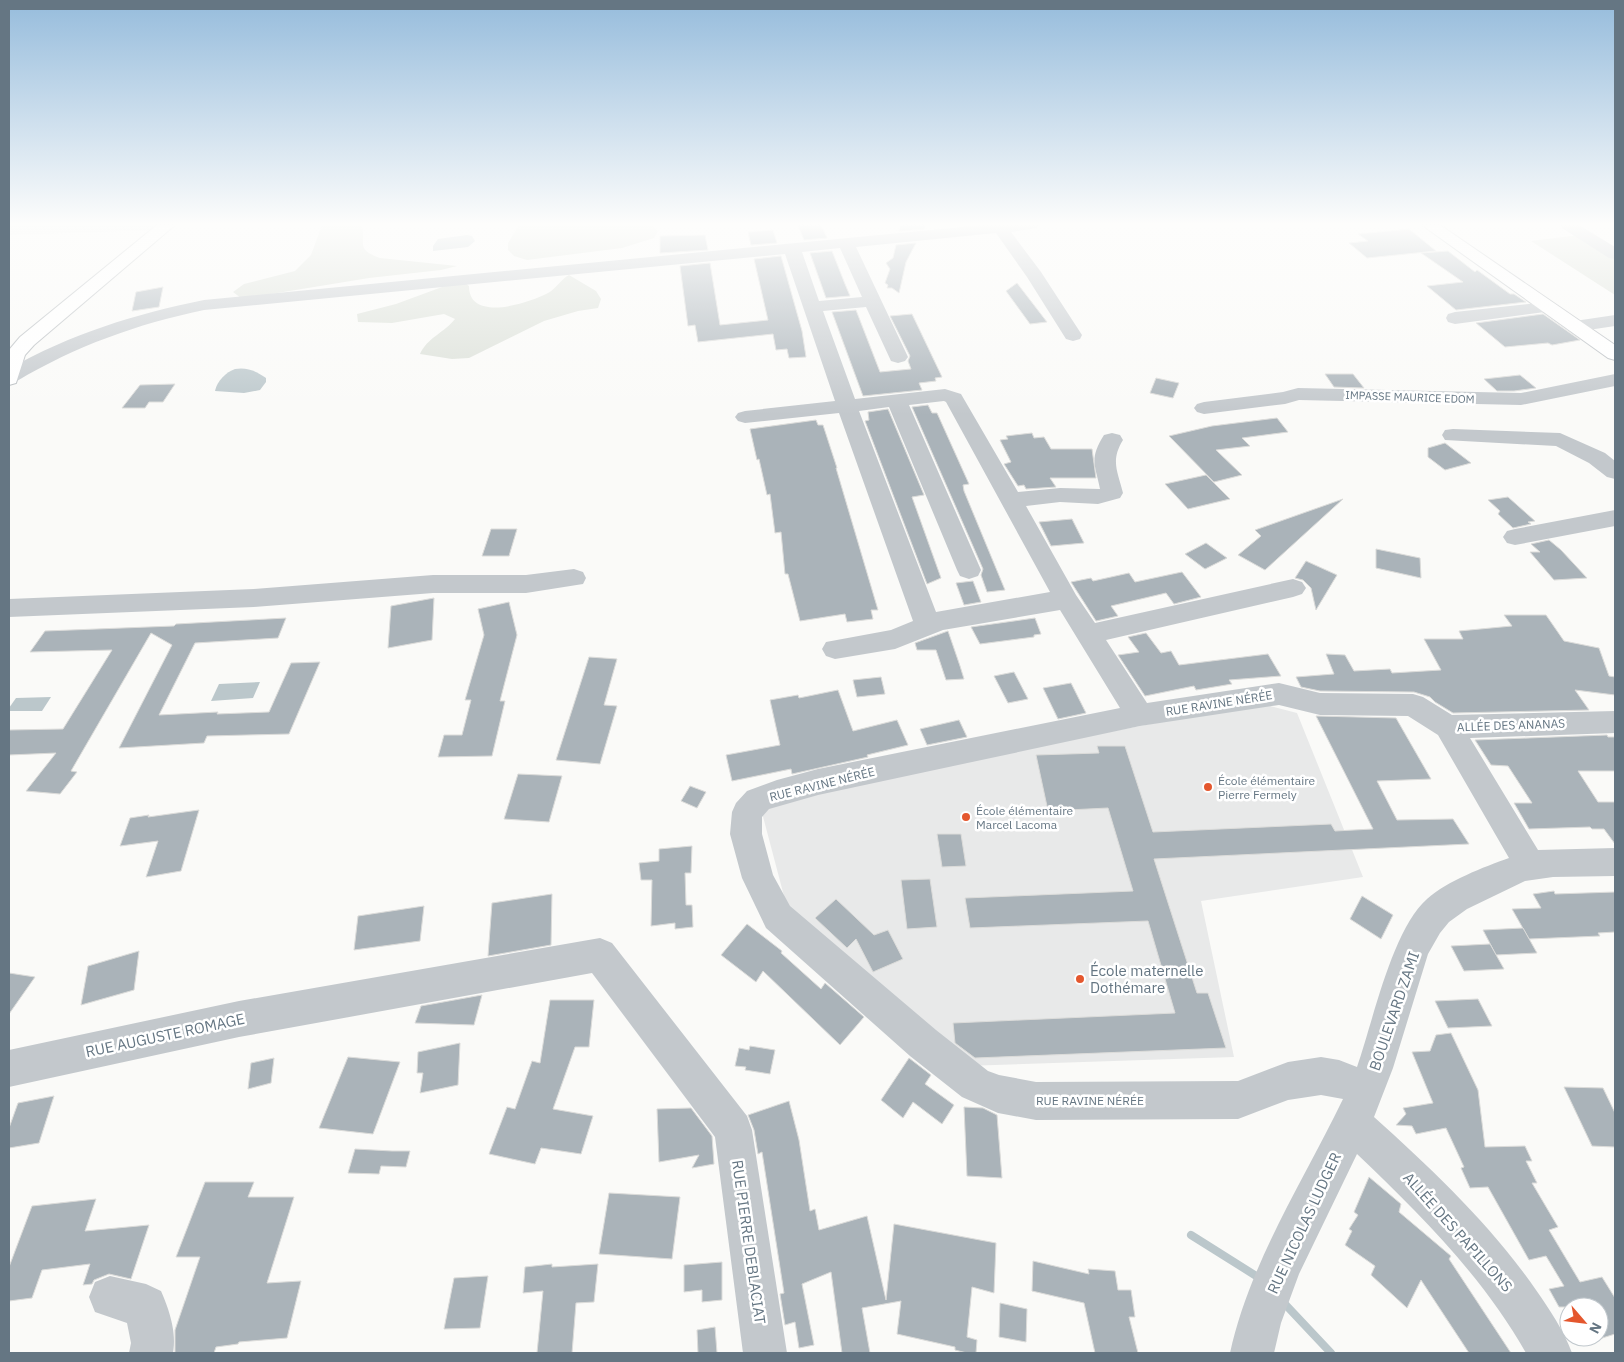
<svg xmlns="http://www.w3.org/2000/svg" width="1624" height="1362" viewBox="0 0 1624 1362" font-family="'IBM Plex Sans',sans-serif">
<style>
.built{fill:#e8e9e9}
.green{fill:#dadfd7}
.water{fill:#bbc7cb}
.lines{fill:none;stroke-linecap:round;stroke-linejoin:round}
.stream{stroke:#bbc7cb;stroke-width:8}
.building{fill:#aab3b9;stroke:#dcdcda}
.major-casing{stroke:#b5babe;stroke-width:2}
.minor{fill:#c3c8cc;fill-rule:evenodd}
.major{fill:#fff;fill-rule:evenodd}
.poi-dot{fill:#e4572e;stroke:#fff;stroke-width:2}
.labels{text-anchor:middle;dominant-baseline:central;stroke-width:5;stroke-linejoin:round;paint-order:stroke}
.far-street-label{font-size:11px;fill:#657683;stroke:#fff}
.street-label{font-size:12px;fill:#657683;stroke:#fff}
.poi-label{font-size:12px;fill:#657683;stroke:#fff;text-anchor:start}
.near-poi-label{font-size:15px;fill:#657683;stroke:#fff;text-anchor:start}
.near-street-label{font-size:15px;fill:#657683;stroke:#fff}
</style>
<rect width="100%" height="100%" fill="#fafaf8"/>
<g class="built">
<polygon points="9,225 167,225 160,230 9,235"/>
<polygon points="1259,703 1297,713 1363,877 1201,901 1234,1057 964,1066 789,915 761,809 903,772"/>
</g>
<g class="green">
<path d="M322,225h40c4,19 -7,24 18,33l77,8 -16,4 -72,8 -110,18 -18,2 -8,-6 11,-8 51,-13 16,-16z"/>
<polygon points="519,225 651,225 658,231 654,238 622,248 527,260 514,256 508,250 508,243"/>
<polygon points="1579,235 1615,257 1615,295 1531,241"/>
<path d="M569,275l27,16 5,8 -3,9 -20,3 -34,10 -75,37 -17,1 -32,-5c7,-16 25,-22 35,-35l-11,-5 -52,9 -34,-1 -1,-8 39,-10 65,-24 8,6c0,37 60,17 79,7 8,-4 13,-14 21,-18z"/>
</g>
<g class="water">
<polygon points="467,235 472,236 475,241 468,247 433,251 433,246 438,239"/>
<path d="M235,369c12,-2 21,2 31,9v4l-6,8 -16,3 -29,-2c2,-10 11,-19 20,-22z"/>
<polygon points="260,682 253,698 211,701 219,684"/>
<polygon points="51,697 42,711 9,711 9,708 16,698"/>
</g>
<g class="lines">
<g class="stream">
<polyline points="1191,1235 1261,1279"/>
<polyline points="1283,1302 1331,1353"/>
</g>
</g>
<g class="building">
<polygon points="798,225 821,225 827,238 804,240"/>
<polygon points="901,225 926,225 924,229 899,231"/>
<polygon points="1409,229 1436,251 1367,258 1349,243 1368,241 1358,234"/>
<polygon points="773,230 777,243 751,245 748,232"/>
<polygon points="705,235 708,250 660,253 660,236"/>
<polygon points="916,243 906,262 899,293 892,288 887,288 888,285 885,283 890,269 886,263 893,258 896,245"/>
<polygon points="832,251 845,284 850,296 826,298 810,253"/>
<polygon points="1448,251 1475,272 1477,270 1510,294 1514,294 1526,302 1456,310 1427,286 1463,282 1421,253"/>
<polygon points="781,256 802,331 806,357 789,358 787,349 776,350 773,334 698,342 695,325 688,326 680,266 710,263 720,325 768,320 754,259"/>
<polygon points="1017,283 1047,322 1030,324 1006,291"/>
<polygon points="163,287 159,307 132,311 136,292"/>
<polygon points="856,310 880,372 911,369 908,361 910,356 890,316 912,314 942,377 935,378 936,381 919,383 922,390 863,396 832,312"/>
<polygon points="1543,314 1580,340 1552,345 1548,343 1505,347 1476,323"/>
<polygon points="1325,374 1353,374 1364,388 1334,387"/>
<polygon points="1520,375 1536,388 1514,391 1497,391 1484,379"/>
<polygon points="1156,378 1179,383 1173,398 1150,393"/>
<polygon points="175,384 163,402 149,402 145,408 122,408 140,385"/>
<polygon points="928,405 932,413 937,413 969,484 963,485 964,491 1005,590 987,592 981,575 983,569 912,407"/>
<polygon points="888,409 924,495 912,497 941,578 927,584 865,421 869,420 868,412"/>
<polygon points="1277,418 1288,432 1242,438 1250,446 1216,450 1242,475 1214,482 1169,436 1212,426"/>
<polygon points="816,420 818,425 823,425 837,468 836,468 878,610 871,610 873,619 847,622 845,614 800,621 788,574 785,574 781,532 775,533 770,494 767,495 759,459 757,460 750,429"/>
<polygon points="1032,433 1034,438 1044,437 1051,449 1092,449 1096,478 1050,478 1056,487 1026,489 1024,485 1018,486 1004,464 1011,462 1000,440 1008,439 1006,436"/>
<polygon points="1445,443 1471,463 1445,470 1428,457 1428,448"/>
<polygon points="1206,475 1230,499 1188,509 1165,484"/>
<polygon points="1508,497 1535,521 1528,522 1531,524 1513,528 1498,514 1500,511 1488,500"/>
<polygon points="1343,499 1265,570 1238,555 1261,536 1255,530"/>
<polygon points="1072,519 1084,543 1051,546 1039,522"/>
<polygon points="491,529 517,529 509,556 482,556"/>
<polygon points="1549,540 1561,550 1587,578 1554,580 1530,552 1540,552 1531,544"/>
<polygon points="1206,543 1227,558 1205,569 1185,554"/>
<polygon points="1376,549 1420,558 1421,578 1376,568"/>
<polygon points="1306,561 1337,575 1316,610 1311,588 1303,580 1295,578"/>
<polygon points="1182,572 1201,597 1174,604 1166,593 1111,606 1118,616 1096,621 1071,582 1091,578 1093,581 1129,573 1135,582"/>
<polygon points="973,581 981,602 964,605 956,583"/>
<polygon points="434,598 432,640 388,648 391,606"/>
<polygon points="509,602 517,635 500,701 505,701 492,756 438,757 444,735 462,735 471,700 465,700 484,635 478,609"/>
<polygon points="1504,615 1546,615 1564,641 1599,648 1609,676 1615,677 1615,695 1575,690 1589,710 1453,713 1435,702 1430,697 1414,692 1320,691 1301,687 1296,677 1334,674 1326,654 1345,655 1354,671 1390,669 1392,673 1441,670 1424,639 1463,639 1459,631 1512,626"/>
<polygon points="286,618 278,638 195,643 159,715 218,712 217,714 269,712 291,663 320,662 289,734 207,736 204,743 119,748 172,645 151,633 71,771 77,772 60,794 26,791 56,753 9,755 9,730 63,729 112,650 30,652 45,631 174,626 176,624"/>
<polygon points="1035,618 1041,634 1034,635 1034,637 980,644 971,627"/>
<polygon points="948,631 960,666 964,679 946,680 936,650 917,650 915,643"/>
<polygon points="1146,633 1161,653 1171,651 1179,665 1268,654 1281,676 1229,680 1232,684 1196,690 1194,686 1145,696 1118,655 1139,652 1128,637"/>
<polygon points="589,657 617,659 604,705 617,706 600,764 556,760"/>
<polygon points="1014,672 1028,699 1008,703 994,676"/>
<polygon points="881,677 885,694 857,697 853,680"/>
<polygon points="1071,683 1086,713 1058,719 1043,688"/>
<polygon points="838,690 853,731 897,720 908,745 867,755 868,757 792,774 791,769 732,781 726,755 780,745 770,700 798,695 799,698"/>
<polygon points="1316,716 1396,718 1431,779 1377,781 1397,820 1453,819 1469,844 1154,859 1197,993 1208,993 1226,1048 975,1058 955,1043 953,1023 1175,1013 1148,921 970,928 965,898 1133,891 1108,808 1048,811 1036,755 1099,753 1097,746 1125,746 1153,832 1331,824 1335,831 1373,829"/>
<polygon points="959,720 967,737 927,745 920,729"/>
<polygon points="1607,735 1608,737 1615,737 1615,771 1578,771 1598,802 1615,802 1615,844 1604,829 1592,829 1590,827 1529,829 1514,803 1532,803 1508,766 1491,765 1475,740"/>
<polygon points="518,774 562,776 549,822 504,819"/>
<polygon points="690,786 706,792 697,808 681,801"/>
<polygon points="199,810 181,871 146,877 158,841 120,846 130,818 149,815 148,817"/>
<polygon points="937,834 961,834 966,866 942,867"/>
<polygon points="692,846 691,873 685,873 686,905 692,905 693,927 675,929 675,923 651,926 652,880 641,880 639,863 659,861 659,849"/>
<polygon points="930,879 937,927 907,929 901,880"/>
<polygon points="1554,891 1555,894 1615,892 1615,932 1598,933 1600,936 1529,939 1512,909 1541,908 1533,894"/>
<polygon points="552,894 551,945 488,956 492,903"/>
<polygon points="1362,896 1393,915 1381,939 1350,919"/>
<polygon points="836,899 874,935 888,930 903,959 873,972 856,939 847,948 815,918"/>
<polygon points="424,906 420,941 354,950 358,916"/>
<polygon points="747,924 782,951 781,953 821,989 825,983 864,1017 840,1045 763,971 756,982 721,955"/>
<polygon points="1523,928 1537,953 1496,955 1483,930"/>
<polygon points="1490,944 1504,969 1464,971 1451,946"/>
<polygon points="139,951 134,990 81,1005 88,966"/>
<polygon points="9,973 35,977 9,1014"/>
<polygon points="482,995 474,1025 415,1023 421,1006"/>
<polygon points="1478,999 1492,1026 1448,1028 1435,1001"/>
<polygon points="550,1000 594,1000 589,1047 575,1047 553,1109 593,1116 581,1154 541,1148 535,1164 489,1154 507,1107 515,1109 532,1061 540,1063"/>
<polygon points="1451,1033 1478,1090 1485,1147 1525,1146 1532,1161 1526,1161 1537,1183 1532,1183 1558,1227 1549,1230 1580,1282 1602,1277 1615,1298 1615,1334 1599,1339 1599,1307 1559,1307 1549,1289 1564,1286 1546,1256 1529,1260 1488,1187 1470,1188 1461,1168 1464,1167 1446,1128 1416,1134 1412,1126 1396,1125 1406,1114 1403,1108 1433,1103 1412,1052 1430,1051 1436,1035"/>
<polygon points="460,1043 458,1085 420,1093 423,1073 417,1073 418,1052"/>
<polygon points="750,1046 775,1050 770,1074 745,1070 746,1067 735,1066 739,1048 749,1050"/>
<polygon points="348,1057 400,1062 373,1134 319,1128"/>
<polygon points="274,1058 271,1083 248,1089 251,1063"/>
<polygon points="909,1058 931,1075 925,1084 954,1105 942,1124 913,1102 903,1118 881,1100"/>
<polygon points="1564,1087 1603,1088 1615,1113 1615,1147 1592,1146"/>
<polygon points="54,1096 39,1143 9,1148 9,1128 18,1103"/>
<polygon points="789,1101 799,1140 810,1211 815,1209 819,1230 867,1216 886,1300 894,1224 996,1243 994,1293 972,1287 967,1337 977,1340 976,1353 967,1353 955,1350 955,1347 897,1334 901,1301 862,1308 870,1353 842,1353 831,1272 802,1284 814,1345 799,1348 795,1322 785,1325 780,1294 784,1293 762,1152 758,1154 754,1130 748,1115"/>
<polygon points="964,1107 983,1108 997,1115 1002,1178 967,1176"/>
<polygon points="691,1108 712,1136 714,1164 692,1168 699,1155 659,1162 657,1109"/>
<polygon points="355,1149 392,1151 410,1151 406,1167 381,1166 379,1174 348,1173"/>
<polygon points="1369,1177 1401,1204 1399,1212 1451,1256 1449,1259 1511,1353 1469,1353 1421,1280 1407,1308 1371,1275 1375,1266 1345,1245 1352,1231 1349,1229 1358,1215 1354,1212"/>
<polygon points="205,1182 254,1182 248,1197 294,1197 267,1283 301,1281 287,1338 239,1342 238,1344 216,1347 214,1353 175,1353 175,1330 200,1257 176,1257"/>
<polygon points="609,1193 680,1197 672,1259 599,1254"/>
<polygon points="96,1199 85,1231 149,1225 131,1279 109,1274 94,1280 92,1284 83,1285 90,1264 42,1270 32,1298 9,1301 9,1267 32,1206"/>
<polygon points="1033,1261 1089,1274 1088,1269 1115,1271 1118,1290 1131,1290 1135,1317 1129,1317 1138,1353 1095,1353 1084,1303 1032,1291"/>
<polygon points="722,1262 722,1300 702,1302 702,1290 684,1292 684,1265"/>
<polygon points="552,1264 552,1267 598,1264 594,1302 576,1303 572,1353 537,1353 543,1291 523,1293 525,1267"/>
<polygon points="488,1276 480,1328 444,1329 454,1278"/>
<polygon points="1000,1303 1027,1309 1026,1342 999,1337"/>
<polygon points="715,1327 717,1353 698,1353 697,1330"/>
</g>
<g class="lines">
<g class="major-casing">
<g id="major">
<polygon points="157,225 175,225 34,345 25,355 16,383 9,385 9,350 20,337"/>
<polygon points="1422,225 1440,225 1615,345 1615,360 1608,358"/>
</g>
</g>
<g class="minor">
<path d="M983,225h56l-2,3 -26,4 30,40 41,63 -2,4 -7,2 -7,-2 -39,-62 -31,-44 -140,14 52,110 -3,4 -7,2 -7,-2 -25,-54 -43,4 32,88 90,-10 16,5 57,98 42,-4 40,1c-5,-25 -11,-30 4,-54l8,-2 8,2 3,5c-13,21 -5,32 0,53l-3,5 -22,6 -38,-2 -34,4 50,89 19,28 198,-44 9,3 4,6 -4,6 -9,3 -187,43 41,63 132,-20 41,10 93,1 10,3 29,18 163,-4v22l-145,5 68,112 77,-2v28l-62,1 -28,4 -58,28 -18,13 -9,11 -12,21 -35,114 -19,49c59,53 117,108 162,173 14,20 28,41 36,63h-46c-43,-76 -106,-139 -169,-199l-58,120 -18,49 -7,30h-44c20,-91 73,-171 113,-254l-22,-4 -33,5 -50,19 -202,1 -38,-7 -36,-16 -52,-41 -144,-128 -24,-50 -12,-44 2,-22 4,-9 11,-12 30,-11 41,-11 302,-61 -60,-98 -117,20 -48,19 -60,10 -9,-3 -4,-7 4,-7 65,-12 22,-9 -74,-208 -94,10 -7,-2 -3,-4 3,-4 7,-2 90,-10 -50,-147 -581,56c-67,14 -128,36 -187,71l-8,2v-14c61,-35 126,-55 195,-69zM840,248l22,49 -43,4 -17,-49zM944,401l2,1 104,190 -114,20 -77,-201 30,-4 68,163 3,6 9,3 9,-3 3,-6 -72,-165zM1279,705l41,10 88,1 30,19 71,123c-25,9 -62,23 -82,41 -35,31 -54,122 -70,168l-18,-7 -18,-3 -33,5 -50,19 -202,1 -37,-7 -11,-4 -52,-41 -146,-124 -17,-31 -11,-41v-17l7,-8 49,-14 322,-69z"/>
<polygon points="1560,225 1579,225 1615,247 1615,259 1609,258 1562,228"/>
<polygon points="1546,302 1552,303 1555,307 1552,311 1455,324 1448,322 1446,318 1448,314 1455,312"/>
<polygon points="1615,315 1615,326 1575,332 1568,330 1566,326 1568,322"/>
<polygon points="1615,374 1615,386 1521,405 1299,400 1285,404 1204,414 1197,412 1194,408 1197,404 1204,402 1283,392 1298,388 1521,393"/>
<polygon points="1453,429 1560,433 1605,453 1615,461 1615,479 1607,477 1589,463 1556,446 1445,440 1442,435 1445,430"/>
<polygon points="1615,510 1615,526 1515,545 1507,543 1503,537 1507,531 1515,529"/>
<polygon points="574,569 583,572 586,578 583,584 526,593 433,593 254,607 9,617 9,599 254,589 433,575 526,575"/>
<polygon points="600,938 612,943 747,1116 752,1130 787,1353 743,1353 715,1137 592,973 239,1037 9,1087 9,1050 239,1001"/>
<path d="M110,1276l36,8 15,7c8,18 16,42 12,62h-44l2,-10 -4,-20 -32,-11 -6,-15 6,-15z"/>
</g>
<use href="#major" class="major"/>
</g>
<linearGradient id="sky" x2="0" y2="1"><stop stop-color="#96bcdc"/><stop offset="0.54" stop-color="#fdfdfc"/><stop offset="1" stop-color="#fdfdfc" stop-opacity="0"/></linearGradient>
<rect width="1624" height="415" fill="url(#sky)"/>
<g class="poi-dot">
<circle cx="1208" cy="787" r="5"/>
<circle cx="966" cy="817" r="5"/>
<circle cx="1080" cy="979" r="5"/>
</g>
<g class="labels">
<g class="far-street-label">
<text transform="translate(1410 397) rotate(2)">IMPASSE MAURICE EDOM</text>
</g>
<g class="street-label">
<text transform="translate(1219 703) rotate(-9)">RUE RAVINE NÉRÉE</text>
<text transform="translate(1511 725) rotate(-2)">ALLÉE DES ANANAS</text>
<text transform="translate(822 784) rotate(-14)">RUE RAVINE NÉRÉE</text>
<text x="1090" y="1100">RUE RAVINE NÉRÉE</text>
</g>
<g class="poi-label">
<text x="1218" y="780">École élémentaire<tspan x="1218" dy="14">Pierre Fermely</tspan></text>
<text x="976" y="810">École élémentaire<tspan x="976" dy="14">Marcel Lacoma</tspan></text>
</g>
<g class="near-poi-label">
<text x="1090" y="970">École maternelle<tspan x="1090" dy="17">Dothémare</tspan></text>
</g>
<g class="near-street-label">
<text transform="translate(1394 1011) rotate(-71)">BOULEVARD ZAMI</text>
<text transform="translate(165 1035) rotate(-12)">RUE AUGUSTE ROMAGE</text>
<text transform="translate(1304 1223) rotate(-65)">RUE NICOLAS LUDGER</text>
<text transform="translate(1458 1232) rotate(48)">ALLÉE DES PAPILLONS</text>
<text transform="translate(749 1242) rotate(82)">RUE PIERRE DEBLACIAT</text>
</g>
</g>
<rect width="1624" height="1362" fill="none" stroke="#657683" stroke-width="20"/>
<g transform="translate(1584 1322) rotate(118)"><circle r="24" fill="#ffffff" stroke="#c1c8cd"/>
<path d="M0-4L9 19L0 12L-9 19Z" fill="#e4572e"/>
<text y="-8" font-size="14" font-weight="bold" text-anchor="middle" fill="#657683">N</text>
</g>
</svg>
